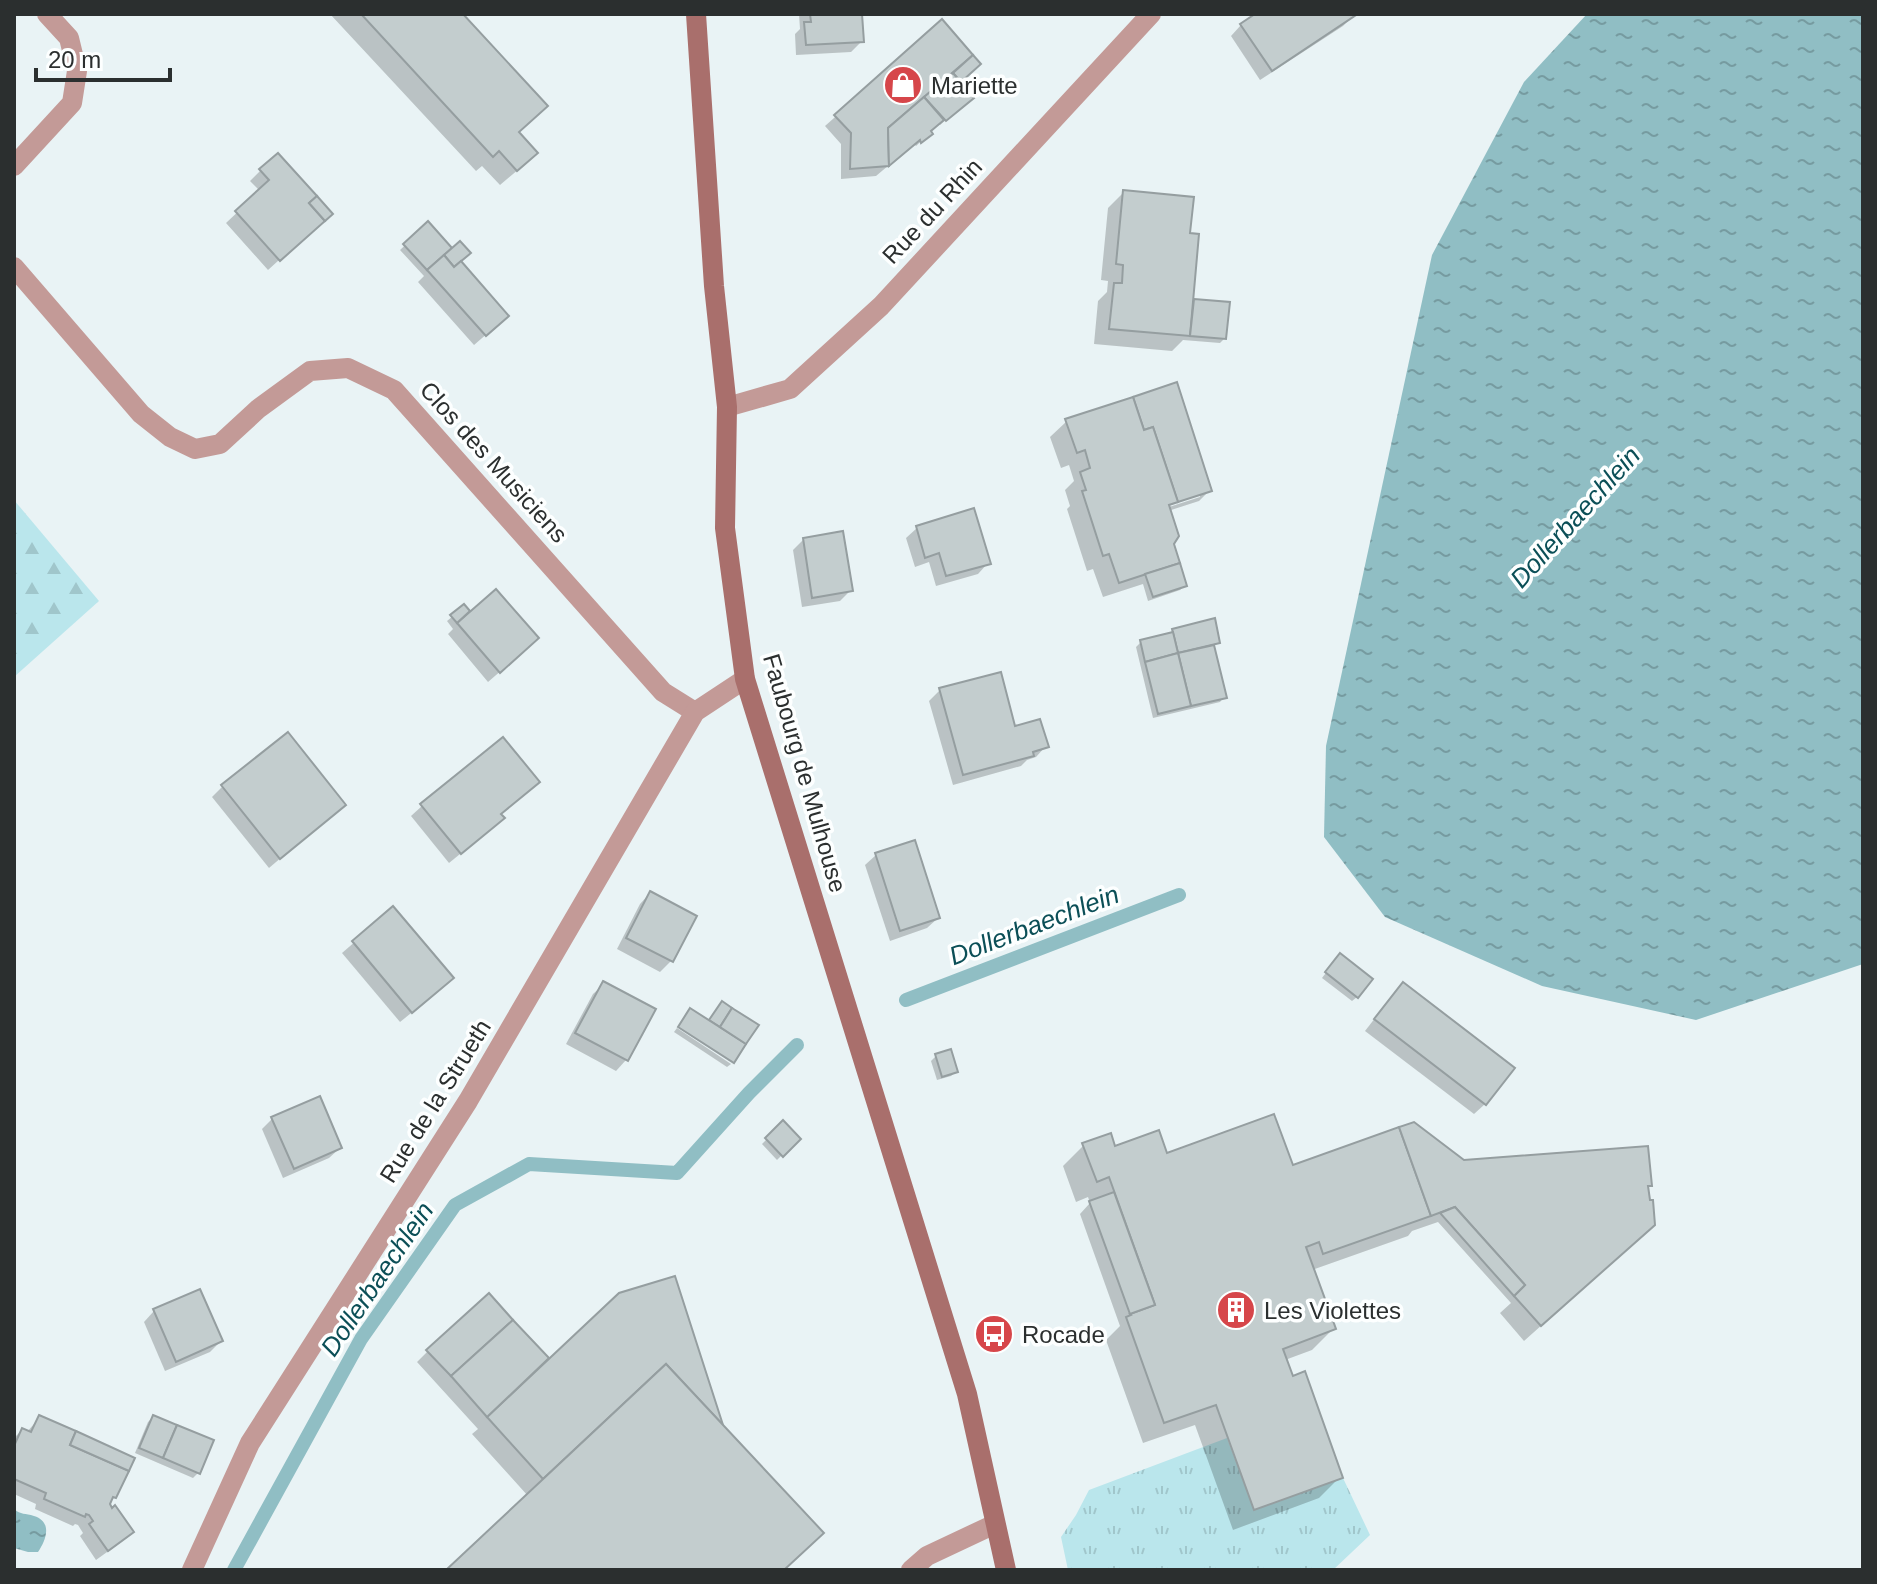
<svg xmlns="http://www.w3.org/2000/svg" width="1877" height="1584" viewBox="0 0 1877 1584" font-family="Arial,sans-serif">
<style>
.grass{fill:url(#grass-tufts)}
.forest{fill:url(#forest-firs)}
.water{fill:url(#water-ripples)}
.shadow{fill:#0003;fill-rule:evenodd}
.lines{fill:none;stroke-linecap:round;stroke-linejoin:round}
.stream{stroke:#90bec4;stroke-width:14}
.building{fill:#c3cdce;stroke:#959ea0;stroke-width:2}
.service{stroke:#c39a97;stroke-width:20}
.minor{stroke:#c39a97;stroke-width:20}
.tertiary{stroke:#c39a97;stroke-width:20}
.secondary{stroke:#a96f6c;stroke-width:20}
.labels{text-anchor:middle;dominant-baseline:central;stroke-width:7;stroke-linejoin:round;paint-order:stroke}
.poi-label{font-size:24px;fill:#2b2f2f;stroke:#fdffff;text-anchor:start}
.street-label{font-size:24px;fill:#2b2f2f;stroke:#fdffff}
.water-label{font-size:26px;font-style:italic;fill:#0b4f57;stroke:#fdffff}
</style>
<defs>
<pattern id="grass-tufts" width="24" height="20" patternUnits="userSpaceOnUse" patternTransform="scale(2)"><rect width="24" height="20" fill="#bae6ec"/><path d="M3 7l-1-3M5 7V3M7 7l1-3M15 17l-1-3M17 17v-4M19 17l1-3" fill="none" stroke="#a0c6cb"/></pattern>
<pattern id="forest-firs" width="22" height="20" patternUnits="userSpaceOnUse" patternTransform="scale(2)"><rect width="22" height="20" fill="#bae6ec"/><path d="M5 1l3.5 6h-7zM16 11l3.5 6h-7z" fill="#a0c6cb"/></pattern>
<pattern id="water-ripples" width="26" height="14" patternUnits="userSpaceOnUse" patternTransform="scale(2)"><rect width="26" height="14" fill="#90bec4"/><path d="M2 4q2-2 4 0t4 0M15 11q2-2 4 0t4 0" fill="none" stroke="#769ba0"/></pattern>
</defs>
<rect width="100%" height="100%" fill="#e9f3f5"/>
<polygon class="grass" points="1227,1438 1254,1510 1343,1478 1370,1535 1333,1570 1068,1570 1061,1537 1076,1515 1089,1490"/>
<polygon class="forest" points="14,500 99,601 14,677"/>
<g class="water">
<polygon points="1587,14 1863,14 1863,964 1696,1020 1542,986 1385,917 1324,837 1326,746 1432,255 1524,82"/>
<path d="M14,1509c7,6 11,4 20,7 19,6 12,24 4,36h-10l-14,-4z"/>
</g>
<g class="shadow">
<polygon points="330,14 461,14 519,169 500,185 482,166 476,171"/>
<polygon points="799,14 860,14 862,41 851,52 796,55 795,34 800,29"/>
<polygon points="1258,14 1353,14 1354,15 1343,26 1260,80 1231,36 1241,25"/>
<polygon points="942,22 979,64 958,82 967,102 940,125 938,123 929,131 930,133 916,146 914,144 876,176 841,179 841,144 825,126"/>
<polygon points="261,170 330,214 268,270 226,223 260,191 250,181"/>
<polygon points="1124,192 1188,234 1191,304 1194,301 1224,339 1220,343 1183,340 1172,351 1094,344 1098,301 1107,292 1108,281 1101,280 1108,208"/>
<polygon points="428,224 458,261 496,326 474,345 418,282 424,276 400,250"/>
<path d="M1067,421l143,69 -11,11 -31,10 3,33 14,41 -5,5 -32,11 -5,-17 -40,13 -10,-28 -6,2 -20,-62 3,-3 -5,-16 9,-9 -5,-16 -8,3 -11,-31zM1200,493v4l-31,10 -2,-4z"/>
<polygon points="917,528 988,563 978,574 936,586 929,562 915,567 906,538"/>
<polygon points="803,540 851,590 840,601 802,607 793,550"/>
<polygon points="464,607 470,614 526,649 488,682 448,634 453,629 447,621"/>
<polygon points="1173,631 1218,642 1212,648 1224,697 1220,702 1153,718 1136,647 1141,642 1169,635"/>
<polygon points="940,690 1014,728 1046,746 1036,757 1027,760 1021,766 953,785 929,701"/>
<polygon points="223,786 343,805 269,868 212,797"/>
<polygon points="422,806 499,815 492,828 449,863 411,816"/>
<polygon points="876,855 938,918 927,928 890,941 865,865"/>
<polygon points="650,893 695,917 671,961 660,972 617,949 640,904"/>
<polygon points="393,909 441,989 400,1022 342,953"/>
<polygon points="1335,961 1357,997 1352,1001 1322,978"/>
<polygon points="604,984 653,1010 626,1060 616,1071 566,1044 593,994"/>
<polygon points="1403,984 1512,1068 1485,1104 1474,1114 1365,1031 1393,995"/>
<polygon points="677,1028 731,1064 727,1067 674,1032"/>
<polygon points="936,1056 956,1072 951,1076 937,1080 931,1061"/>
<polygon points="273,1118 340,1148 329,1158 283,1178 262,1129"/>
<polygon points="783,1123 798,1139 777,1160 762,1144"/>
<polygon points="1084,1145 1292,1168 1463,1162 1650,1185 1646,1189 1636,1241 1524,1341 1500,1313 1511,1303 1438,1222 1412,1231 1408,1236 1312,1270 1333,1329 1312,1350 1285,1360 1340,1477 1319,1498 1233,1530 1195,1425 1143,1443 1106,1340 1120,1326 1080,1214 1090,1203 1088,1197 1076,1202 1063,1166"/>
<polygon points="620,1295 721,1426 783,1570 449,1570 528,1496 472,1434 478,1429 417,1362 428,1351 537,1368 539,1370"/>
<polygon points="154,1311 221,1341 210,1352 165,1371 144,1322"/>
<polygon points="40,1417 114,1497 107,1504 132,1532 121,1542 96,1560 80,1536 83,1533 78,1525 75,1524 73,1526 35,1509 36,1504 14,1494 14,1438 22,1430 27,1432"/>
<polygon points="153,1417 198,1473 193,1478 135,1453 148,1422"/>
</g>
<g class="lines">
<g class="stream">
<polyline points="906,1000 1179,895"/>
<polyline points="234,1570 361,1339 455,1205 529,1164 677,1173 749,1093 797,1045"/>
</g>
</g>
<g class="building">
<polygon points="361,14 463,14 548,106 519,132 538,153 517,171 499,151 493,157"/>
<polygon points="810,14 862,14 864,42 806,45 804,22 811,22"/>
<polygon points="1255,14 1355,14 1356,15 1272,71 1240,24"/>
<polygon points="942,19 973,55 888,128 889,166 850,169 851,133 834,115"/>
<polygon points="973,55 981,64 961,82 953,73"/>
<polygon points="953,73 974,98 946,121 924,97"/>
<polygon points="924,97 944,120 931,131 933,134 921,143 920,140 889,166 888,128"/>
<polygon points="278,153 317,196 309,203 325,221 280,261 235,211 269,180 259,169"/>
<polygon points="1123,190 1194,197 1190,233 1199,234 1190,336 1109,329 1114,283 1122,283 1123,265 1116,264"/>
<polygon points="317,196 333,214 325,221 309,203"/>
<polygon points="428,221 452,248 427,270 403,244"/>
<polygon points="460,241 471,253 454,267 444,255"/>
<polygon points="444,255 454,267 461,261 509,316 486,336 427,270"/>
<polygon points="1194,299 1230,302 1226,339 1190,336"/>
<polygon points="1177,382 1212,491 1178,502 1153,427 1144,430 1133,397"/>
<polygon points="1133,397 1144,430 1153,427 1178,502 1169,505 1179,536 1174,544 1180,563 1119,583 1109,554 1103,556 1082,491 1086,490 1080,472 1090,468 1085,450 1077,453 1065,419"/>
<polygon points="974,508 991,564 946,576 939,553 925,558 916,526"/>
<polygon points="843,531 853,591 812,598 803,538"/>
<polygon points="1180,563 1187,586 1153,597 1145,574"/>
<polygon points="496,589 539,638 500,673 457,623"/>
<polygon points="464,604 470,611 457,623 450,615"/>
<polygon points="1215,618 1220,643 1178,653 1172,629"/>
<polygon points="1173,632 1178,653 1145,662 1140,640"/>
<polygon points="1214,645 1227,698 1191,706 1178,653"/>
<polygon points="1178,653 1191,706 1158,714 1145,662"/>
<polygon points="1001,672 1015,726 1040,719 1049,747 1033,752 1034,756 963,775 939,688"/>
<polygon points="288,732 346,805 280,859 221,785"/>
<polygon points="503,737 540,782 501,814 505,818 461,854 420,804"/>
<polygon points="915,840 940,918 900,931 875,853"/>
<polygon points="650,891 697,916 673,962 626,938"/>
<polygon points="393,906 454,978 412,1013 352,941"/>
<polygon points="1340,953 1373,979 1358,998 1325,972"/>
<polygon points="603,981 656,1009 628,1061 575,1033"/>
<polygon points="1403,982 1515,1068 1486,1105 1374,1019"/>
<polygon points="722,1001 732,1008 720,1027 709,1020"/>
<polygon points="690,1008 746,1044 734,1063 678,1027"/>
<polygon points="732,1008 759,1025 746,1044 720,1027"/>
<polygon points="951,1049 958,1072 942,1077 935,1054"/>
<polygon points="320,1096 342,1148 294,1169 271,1117"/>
<polygon points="1274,1114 1293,1165 1399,1127 1431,1216 1323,1254 1319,1242 1306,1247 1336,1329 1283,1349 1293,1376 1305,1371 1343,1478 1254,1510 1216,1405 1164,1423 1126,1317 1131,1315 1130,1314 1155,1305 1109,1177 1097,1182 1082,1143 1111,1133 1115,1146 1159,1130 1167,1153"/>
<polygon points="783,1120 801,1139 783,1157 765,1138"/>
<polygon points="1414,1122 1464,1160 1648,1146 1652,1186 1648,1186 1650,1200 1653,1200 1655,1225 1541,1326 1514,1296 1525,1285 1455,1207 1431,1216 1399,1127"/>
<polygon points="1114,1192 1155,1305 1130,1314 1089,1201"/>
<polygon points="1455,1207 1525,1285 1514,1296 1440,1213"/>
<polygon points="675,1276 723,1425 666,1364 543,1479 487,1417 619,1293"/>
<polygon points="200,1289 223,1341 176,1362 153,1309"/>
<polygon points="489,1293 513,1320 451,1376 426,1350"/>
<polygon points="513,1320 549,1358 487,1417 451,1376"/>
<polygon points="666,1364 824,1533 784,1570 446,1570"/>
<polygon points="39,1415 76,1431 70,1445 129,1471 116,1498 113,1497 110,1504 112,1508 115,1505 134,1532 108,1551 89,1524 93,1521 89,1515 86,1514 85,1517 44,1499 46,1493 14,1479 14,1446 22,1428 31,1432"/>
<polygon points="153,1415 177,1425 163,1458 139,1448"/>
<polygon points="177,1425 214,1440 200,1474 163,1458"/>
<polygon points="76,1431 135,1458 129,1471 70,1445"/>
</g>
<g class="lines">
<g class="service">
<polyline points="14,166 72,103 77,71 69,38 47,14"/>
<polyline points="14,267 141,414 170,437 195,449 220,444 258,409 310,371 348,368 394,390 663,692 695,712"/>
</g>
<g class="minor">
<polyline points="192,1570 250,1443 468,1101 695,712 745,679"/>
<polyline points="911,1570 927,1556 995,1524"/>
</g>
<polyline class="tertiary" points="727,407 790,389 881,306 1151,14"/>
<polyline class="secondary" points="696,14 714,286 727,407 725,528 745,679 967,1394 1006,1570"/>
</g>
<defs>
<g id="shop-disc" transform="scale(2)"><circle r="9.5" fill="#d6464a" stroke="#fdffff"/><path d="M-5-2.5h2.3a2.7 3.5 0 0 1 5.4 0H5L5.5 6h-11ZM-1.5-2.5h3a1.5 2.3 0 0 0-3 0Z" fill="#fff"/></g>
<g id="building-disc" transform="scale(2)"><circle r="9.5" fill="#d6464a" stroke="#fdffff"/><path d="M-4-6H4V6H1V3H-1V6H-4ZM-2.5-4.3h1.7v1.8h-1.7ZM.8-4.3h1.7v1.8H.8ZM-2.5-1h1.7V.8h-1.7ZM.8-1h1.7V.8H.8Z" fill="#fff"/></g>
<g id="bus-disc" transform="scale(2)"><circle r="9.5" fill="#d6464a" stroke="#fdffff"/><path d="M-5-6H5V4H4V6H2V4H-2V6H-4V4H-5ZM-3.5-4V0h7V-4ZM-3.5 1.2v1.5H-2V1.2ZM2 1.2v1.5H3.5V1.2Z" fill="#fff"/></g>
</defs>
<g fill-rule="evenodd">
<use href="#shop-disc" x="903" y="85"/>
<use href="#building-disc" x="1236" y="1310"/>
<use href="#bus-disc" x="994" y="1334"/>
</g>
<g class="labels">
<g class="poi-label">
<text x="931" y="85">Mariette</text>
<text x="1264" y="1310">Les Violettes</text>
<text x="1022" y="1334">Rocade</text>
</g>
<g class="street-label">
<text transform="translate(932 211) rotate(-47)">Rue du Rhin</text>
<text transform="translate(494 462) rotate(48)">Clos des Musiciens</text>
<text transform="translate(805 773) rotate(74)">Faubourg de Mulhouse</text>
<text transform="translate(435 1101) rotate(-58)">Rue de la Strueth</text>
</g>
<g class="water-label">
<text transform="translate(1575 517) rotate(-48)">Dollerbaechlein</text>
<text transform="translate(1034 925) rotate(-21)">Dollerbaechlein</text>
<text transform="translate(377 1279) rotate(-56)">Dollerbaechlein</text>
</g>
</g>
<rect width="1877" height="1584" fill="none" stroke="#2b2f2f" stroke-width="32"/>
<path d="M36 68v12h134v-12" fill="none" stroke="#2b2f2f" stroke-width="4"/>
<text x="48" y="68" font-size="24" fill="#2b2f2f" stroke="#fdffff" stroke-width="6" paint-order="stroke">20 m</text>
</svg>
